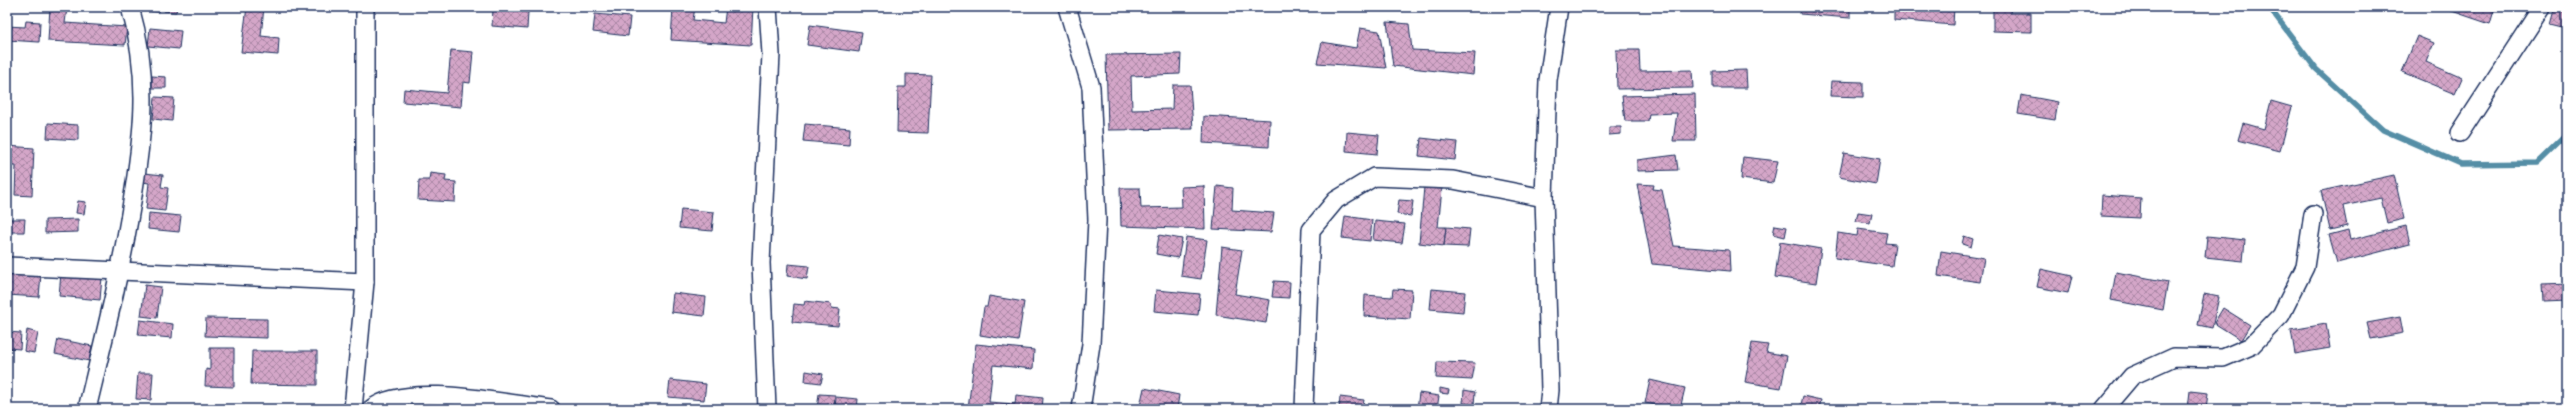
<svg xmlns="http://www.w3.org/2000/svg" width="2574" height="416" viewBox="0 0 2574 416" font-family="'Shantell Sans',sans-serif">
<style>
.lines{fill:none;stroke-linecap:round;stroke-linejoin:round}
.stream{stroke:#558ea6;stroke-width:5.5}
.building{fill:url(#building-cross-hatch);stroke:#1b2f5e}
.minor-casing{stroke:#1b2f5e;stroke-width:20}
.minor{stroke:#fff;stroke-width:17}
</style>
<defs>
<pattern id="building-cross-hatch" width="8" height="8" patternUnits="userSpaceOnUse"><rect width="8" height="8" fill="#d4a6c8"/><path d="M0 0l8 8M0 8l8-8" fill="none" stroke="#ab88a6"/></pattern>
</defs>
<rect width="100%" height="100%" fill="#fff"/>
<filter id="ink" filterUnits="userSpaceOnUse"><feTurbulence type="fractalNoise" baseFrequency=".025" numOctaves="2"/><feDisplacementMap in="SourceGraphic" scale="8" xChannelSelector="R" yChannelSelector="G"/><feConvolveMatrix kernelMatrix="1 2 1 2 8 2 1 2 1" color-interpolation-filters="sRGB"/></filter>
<g filter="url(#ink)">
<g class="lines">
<polyline class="stream" points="2269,7 2316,69 2383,130 2461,164 2538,163 2567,135"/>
</g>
<g class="building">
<polygon points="50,7 67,8 65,23 127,27 125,45 48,41"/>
<polygon points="148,7 160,7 159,12 148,11"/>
<polygon points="164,7 177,7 176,12 164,11"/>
<polygon points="247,7 264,7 261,36 279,38 278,55 241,52"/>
<polygon points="673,7 695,7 693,20 724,23 726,7 753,7 751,45 671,40"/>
<polygon points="1801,7 1850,7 1850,18 1800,14"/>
<polygon points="1894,7 1954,7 1953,25 1894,20"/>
<polygon points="1993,7 2011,7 2010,13 2031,13 2031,32 1993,31"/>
<polygon points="2440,7 2495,7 2490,24"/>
<polygon points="493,9 528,12 527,29 492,26"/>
<polygon points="2555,9 2567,11 2567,28 2551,24"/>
<polygon points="595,14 630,17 628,36 593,32"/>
<polygon points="26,21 40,22 39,42 7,40 7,26 25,27"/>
<polygon points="1387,22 1409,24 1412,50 1475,53 1473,75 1393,66"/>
<polygon points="810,25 862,32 859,52 807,45"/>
<polygon points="150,28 181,31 179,49 148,46"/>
<polygon points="1360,28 1379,31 1386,68 1317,63 1322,42 1356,48"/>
<polygon points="2417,36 2434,43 2426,62 2462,78 2455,94 2402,72"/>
<polygon points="451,50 473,52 470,83 463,82 461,107 403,102 404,89 447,93"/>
<polygon points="1616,50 1639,50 1640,71 1692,70 1693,88 1617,89"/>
<polygon points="1181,54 1180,74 1131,76 1132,110 1172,109 1173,85 1190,85 1193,129 1108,130 1106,55"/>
<polygon points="1746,70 1747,88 1713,88 1713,71"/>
<polygon points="906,74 931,75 928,133 897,132 898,87 906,87"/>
<polygon points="152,76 166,77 166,88 152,88"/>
<polygon points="1831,81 1863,82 1863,97 1830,96"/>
<polygon points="1695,94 1696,141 1673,141 1677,113 1649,114 1648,121 1625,121 1622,96"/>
<polygon points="2021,95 2058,102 2055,120 2018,114"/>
<polygon points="155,97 174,98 172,121 153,119"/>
<polygon points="2271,101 2292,107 2280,151 2238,140 2243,123 2264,129"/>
<polygon points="1204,116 1270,120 1269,147 1203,143"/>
<polygon points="48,123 78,125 78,140 47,138"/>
<polygon points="805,124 850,128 849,145 803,141"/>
<polygon points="1609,127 1621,127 1621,134 1609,135"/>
<polygon points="1347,132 1379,135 1377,154 1346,151"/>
<polygon points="1421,138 1457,142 1455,160 1419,156"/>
<polygon points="7,146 34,148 32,196 15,195 16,166 7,166"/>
<polygon points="1844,153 1880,159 1876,184 1839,177"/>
<polygon points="1676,155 1678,170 1637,171 1637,160"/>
<polygon points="1743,157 1778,161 1773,183 1741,179"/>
<polygon points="144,173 163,175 161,187 168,188 165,211 146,209 149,183 143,182"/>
<polygon points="430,173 446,175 445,181 456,182 455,202 418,200 419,180 429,180"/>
<polygon points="2394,175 2404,219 2387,223 2381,198 2343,206 2347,226 2330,230 2321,191"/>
<polygon points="1637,184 1654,185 1653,189 1662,190 1674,246 1729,250 1730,271 1652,264"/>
<polygon points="1204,186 1205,229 1121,226 1120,188 1140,188 1141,208 1182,207 1181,187"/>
<polygon points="1217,186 1233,188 1232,210 1274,213 1271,232 1213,229"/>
<polygon points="1424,187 1442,189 1438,227 1446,227 1444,246 1419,243"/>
<polygon points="2102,195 2141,198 2140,218 2101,216"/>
<polygon points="1399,200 1413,201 1411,216 1397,214"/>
<polygon points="78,201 86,202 84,214 76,213"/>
<polygon points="681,209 714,212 712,231 679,228"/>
<polygon points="1858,212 1872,214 1870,223 1856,221"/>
<polygon points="149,213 181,216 179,232 148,229"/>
<polygon points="1345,216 1372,220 1370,241 1342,238"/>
<polygon points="7,219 25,219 24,232 7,232"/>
<polygon points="78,219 78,232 45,233 45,220"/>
<polygon points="1375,221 1405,224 1402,243 1373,240"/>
<polygon points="1775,225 1787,227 1785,237 1773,234"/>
<polygon points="2406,226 2410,244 2337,263 2329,235 2348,230 2350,240"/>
<polygon points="1446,227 1470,229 1468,247 1444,246"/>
<polygon points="1858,229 1887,233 1885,243 1895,244 1892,266 1835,258 1838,233 1857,236"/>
<polygon points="1159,235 1182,239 1178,258 1156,254"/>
<polygon points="1964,236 1973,239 1971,247 1962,244"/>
<polygon points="2207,236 2245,240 2243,261 2205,257"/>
<polygon points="1186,237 1207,240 1201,279 1181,276"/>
<polygon points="1780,242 1821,249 1816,283 1775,277"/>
<polygon points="1222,247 1242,250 1235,294 1270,300 1266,323 1216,315"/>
<polygon points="1941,251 1984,258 1980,282 1938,276"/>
<rect x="2564" y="260" width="3" height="12"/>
<polygon points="788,264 809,266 807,279 787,276"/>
<polygon points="2041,269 2072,276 2068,293 2037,287"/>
<polygon points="7,271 41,274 39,297 7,295"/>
<polygon points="2116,272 2168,282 2163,310 2111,300"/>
<polygon points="61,273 102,277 100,300 59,296"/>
<polygon points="1274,281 1290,282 1289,298 1272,297"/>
<polygon points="2567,284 2567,300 2543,301 2542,285"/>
<polygon points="145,285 161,287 157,318 141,316"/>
<polygon points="1393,289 1412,290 1410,319 1364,316 1365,295 1392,297"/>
<polygon points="1432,289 1465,292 1463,312 1430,309"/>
<polygon points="1156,290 1200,294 1198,315 1154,311"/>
<polygon points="673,293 706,297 704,316 671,312"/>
<polygon points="2204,294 2219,297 2212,328 2198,325"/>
<polygon points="989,296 1024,302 1018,341 980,335 984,307 987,307"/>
<polygon points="805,301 831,304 831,308 840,309 838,326 792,322 794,304 804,305"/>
<polygon points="2223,308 2250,325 2241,340 2214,323"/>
<polygon points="2400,317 2403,333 2371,339 2367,323"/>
<polygon points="206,318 267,319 267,338 205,336"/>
<polygon points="140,320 173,324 172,338 138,335"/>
<polygon points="2326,324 2330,348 2295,354 2291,330"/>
<polygon points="27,330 38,333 34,353 24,351"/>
<polygon points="7,332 21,333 20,349 7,348"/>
<polygon points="58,339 92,346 89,361 55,354"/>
<polygon points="1752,343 1768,345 1766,352 1787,356 1781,388 1745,382"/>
<polygon points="976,344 1034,350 1033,369 993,365 989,402 1015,404 1016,395 1043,398 1042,409 968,409"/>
<polygon points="210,348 234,348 234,387 205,386 206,369 210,370"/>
<polygon points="252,351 317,351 317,385 251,384"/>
<polygon points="1437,362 1475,363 1472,380 1436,378"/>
<polygon points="806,371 823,374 821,383 805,381"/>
<polygon points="138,373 153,373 151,400 136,399"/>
<polygon points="670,380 706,384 704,400 668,397"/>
<polygon points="1650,380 1685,388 1680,409 1645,403"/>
<polygon points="1144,388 1179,395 1177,409 1140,406"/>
<polygon points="1440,388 1449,390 1448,394 1440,393"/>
<polygon points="1464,390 1475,392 1474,405 1463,403"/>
<polygon points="2190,391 2208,393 2206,409 2188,408"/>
<polygon points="1419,393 1439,396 1437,409 1417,409"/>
<polygon points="819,394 835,395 834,409 817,409"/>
<polygon points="1803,396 1821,400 1819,409 1800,409"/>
<polygon points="836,397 858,399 857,409 835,409"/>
<polygon points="1340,397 1364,400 1362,409 1339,409"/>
</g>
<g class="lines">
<g class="minor-casing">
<g id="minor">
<polyline points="1067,7 1091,87 1097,220 1091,344 1081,409"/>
<polyline points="2460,133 2542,7"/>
<polyline points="7,266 365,282"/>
<path d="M87,409c16,-67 33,-133 44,-201 12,-72 20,-129 -1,-201"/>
<polyline points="353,409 365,282 365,7"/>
<path d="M371,409c33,-28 137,-5 180,0"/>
<polyline points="767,409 761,263 771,54 768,7"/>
<polyline points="1304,409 1311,230 1336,200 1374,177 1453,180 1544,198"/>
<polyline points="1548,409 1550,390 1544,198 1548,80 1559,7"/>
<polyline points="2104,409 2132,376 2174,357 2223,358 2251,346 2281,315 2305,267 2313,214"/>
</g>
</g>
<use href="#minor" class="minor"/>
</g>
</g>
<rect width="2574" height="416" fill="none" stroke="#fff" stroke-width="24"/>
<rect x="12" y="12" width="2550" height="392" fill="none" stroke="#1b2f5e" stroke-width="1.5" filter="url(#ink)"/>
</svg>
